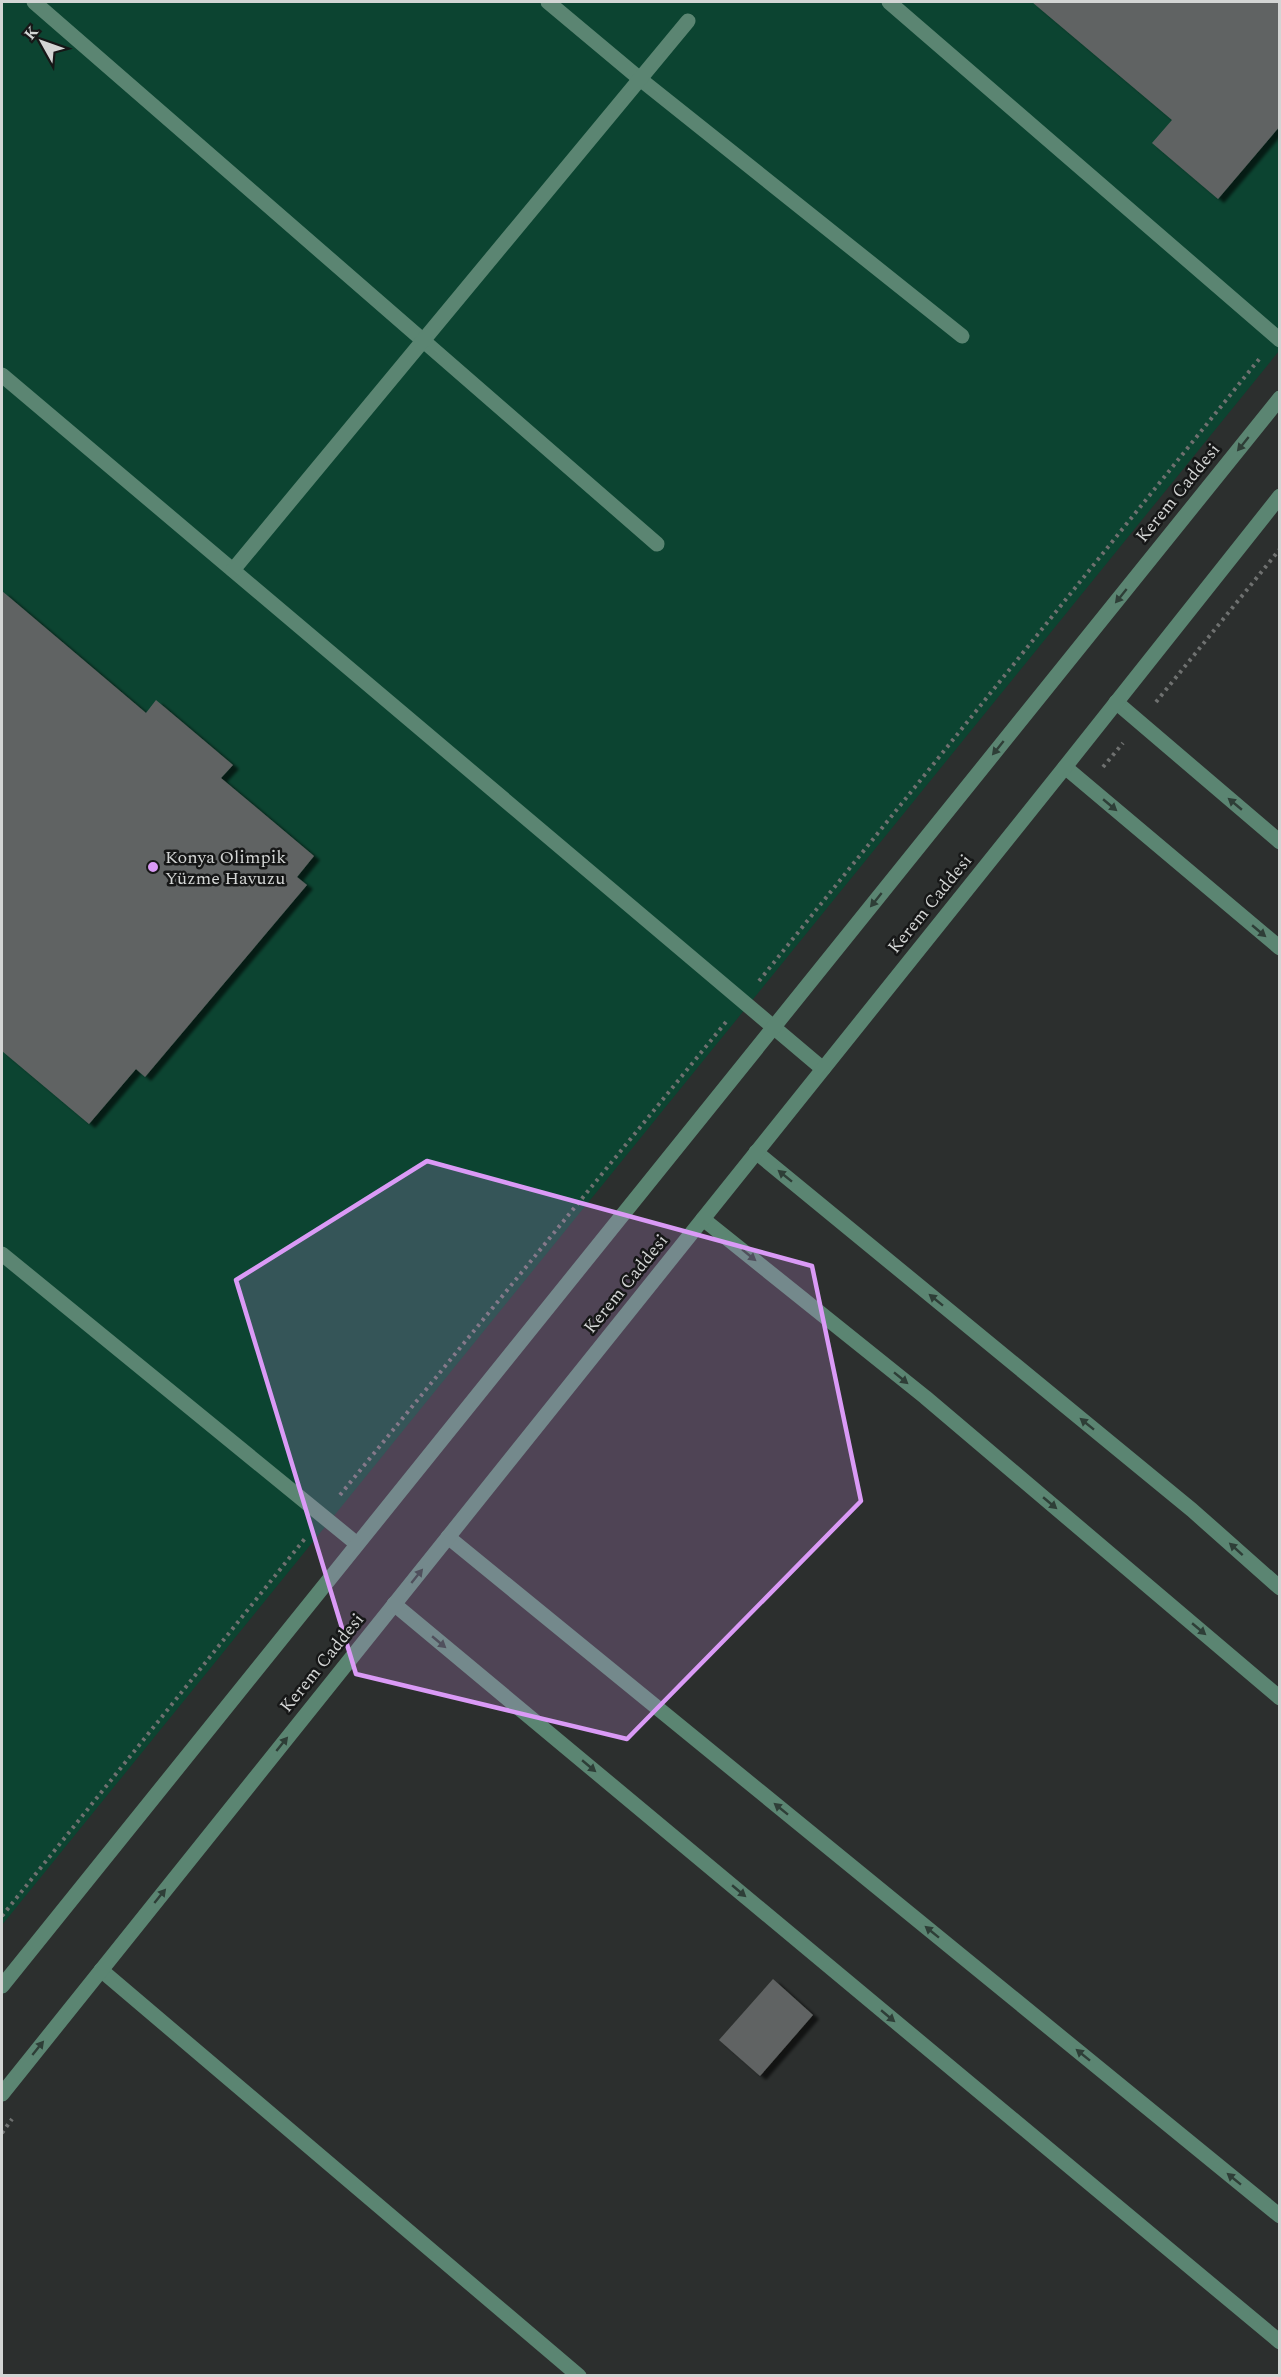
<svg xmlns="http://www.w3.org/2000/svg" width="1281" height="2377" viewBox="0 0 1281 2377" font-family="Spectral,serif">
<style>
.green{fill:#0c4431}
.building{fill:#616463;filter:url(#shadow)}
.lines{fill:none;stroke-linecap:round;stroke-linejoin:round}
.path{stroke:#6f7170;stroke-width:4;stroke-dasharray:3 4.5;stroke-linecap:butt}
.minor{stroke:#5b8572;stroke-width:15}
.oneway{fill:#2e3e37}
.marked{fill:#da9af6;fill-opacity:0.2;stroke:#da9af6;stroke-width:4.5;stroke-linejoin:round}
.poi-dot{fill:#da9af6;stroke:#161717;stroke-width:2}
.labels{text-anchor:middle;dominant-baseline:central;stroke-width:5;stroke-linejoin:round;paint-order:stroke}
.street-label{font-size:18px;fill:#d3d5d4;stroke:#161717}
.poi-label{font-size:18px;fill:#d3d5d4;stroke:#161717;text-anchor:start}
</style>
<defs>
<filter id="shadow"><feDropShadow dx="6" dy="4" stdDeviation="1.5" flood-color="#0009"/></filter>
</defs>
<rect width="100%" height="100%" fill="#2c2f2e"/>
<polygon class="green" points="2,2 1279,2 1279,351 2,1925"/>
<g class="building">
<polygon points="1032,2 1280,2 1280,126 1218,199 1152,143 1172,120"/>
<polygon points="2,591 146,713 156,700 233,765 221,778 314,856 297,877 307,885 145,1077 136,1069 89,1124 2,1051"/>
<polygon points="773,1979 813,2015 760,2076 719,2040"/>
</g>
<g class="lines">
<g class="path">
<polyline points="1156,702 1280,549"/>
<polyline points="1103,767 1123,743"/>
<polyline points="759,981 1260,358"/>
<polyline points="340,1495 726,1022"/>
<polyline points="2,1916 307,1536"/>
<polyline points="2,2133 12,2119"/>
</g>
<g class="minor">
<polyline points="34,2 657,544"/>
<polyline points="548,2 640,79 962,336"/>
<polyline points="889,2 1280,340"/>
<polyline points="2,375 823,1069"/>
<polyline points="233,570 688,21"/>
<polyline points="1116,702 1280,842"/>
<polyline points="1065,767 1280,948"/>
<polyline points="756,1152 1192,1510 1280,1588"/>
<polyline points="703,1219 925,1397 1280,1698"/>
<polyline points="2,1254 357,1544"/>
<polyline points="448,1537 1280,2216"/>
<polyline points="394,1604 1280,2342"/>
<polyline points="101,1970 579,2376"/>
<polyline points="2,1986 1280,398"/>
<polyline points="2,2094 1065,767 1280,496"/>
</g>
</g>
<defs><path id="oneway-solid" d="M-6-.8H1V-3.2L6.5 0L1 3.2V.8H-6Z" transform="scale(1.5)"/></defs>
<g class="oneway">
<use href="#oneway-solid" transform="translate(1243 444) rotate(129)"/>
<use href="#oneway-solid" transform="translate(1121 596) rotate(129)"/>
<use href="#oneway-solid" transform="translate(998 748) rotate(129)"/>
<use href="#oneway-solid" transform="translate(1235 804) rotate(-140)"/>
<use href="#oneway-solid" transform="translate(1110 805) rotate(40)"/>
<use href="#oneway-solid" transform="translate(876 900) rotate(129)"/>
<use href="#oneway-solid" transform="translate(1259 931) rotate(40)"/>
<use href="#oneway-solid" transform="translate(785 1176) rotate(-141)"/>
<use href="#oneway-solid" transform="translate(749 1255) rotate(39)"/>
<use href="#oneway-solid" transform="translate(936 1300) rotate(-141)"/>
<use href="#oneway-solid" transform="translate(901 1378) rotate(39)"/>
<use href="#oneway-solid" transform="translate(1087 1424) rotate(-141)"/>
<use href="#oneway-solid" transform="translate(1050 1503) rotate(40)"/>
<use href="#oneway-solid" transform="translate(1236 1549) rotate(-138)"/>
<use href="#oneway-solid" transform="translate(417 1576) rotate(-51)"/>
<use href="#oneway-solid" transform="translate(1199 1629) rotate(40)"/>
<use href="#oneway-solid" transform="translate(439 1642) rotate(40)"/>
<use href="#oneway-solid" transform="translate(282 1744) rotate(-51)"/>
<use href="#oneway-solid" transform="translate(589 1766) rotate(40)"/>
<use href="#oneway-solid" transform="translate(781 1809) rotate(-141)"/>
<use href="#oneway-solid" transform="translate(739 1891) rotate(40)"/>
<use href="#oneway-solid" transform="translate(160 1896) rotate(-51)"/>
<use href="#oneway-solid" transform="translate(932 1932) rotate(-141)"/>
<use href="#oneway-solid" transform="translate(888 2016) rotate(40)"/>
<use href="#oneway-solid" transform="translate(38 2048) rotate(-51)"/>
<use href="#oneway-solid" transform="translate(1083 2055) rotate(-141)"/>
<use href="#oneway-solid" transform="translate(1234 2179) rotate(-141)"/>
</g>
<path class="marked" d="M427,1161l385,105 49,235 -234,238 -271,-65 -120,-394z"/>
<circle class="poi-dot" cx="153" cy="867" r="6"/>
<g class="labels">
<g class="street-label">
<text transform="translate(1178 493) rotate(-51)">Kerem Caddesi</text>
<text transform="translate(930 904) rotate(-51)">Kerem Caddesi</text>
<text transform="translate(626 1284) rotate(-51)">Kerem Caddesi</text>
<text transform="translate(322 1663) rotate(-51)">Kerem Caddesi</text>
</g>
<g class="poi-label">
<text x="165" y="857">Konya Olimpik<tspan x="165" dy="21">Yüzme Havuzu</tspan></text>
</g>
</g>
<rect width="1281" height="2377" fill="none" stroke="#d3d5d4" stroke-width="6"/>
<g transform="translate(42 42) rotate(310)" stroke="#161717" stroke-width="4.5" paint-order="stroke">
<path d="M0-4.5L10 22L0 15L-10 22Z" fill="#d3d5d4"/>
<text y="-9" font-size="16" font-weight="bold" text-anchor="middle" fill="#d3d5d4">K</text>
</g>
</svg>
